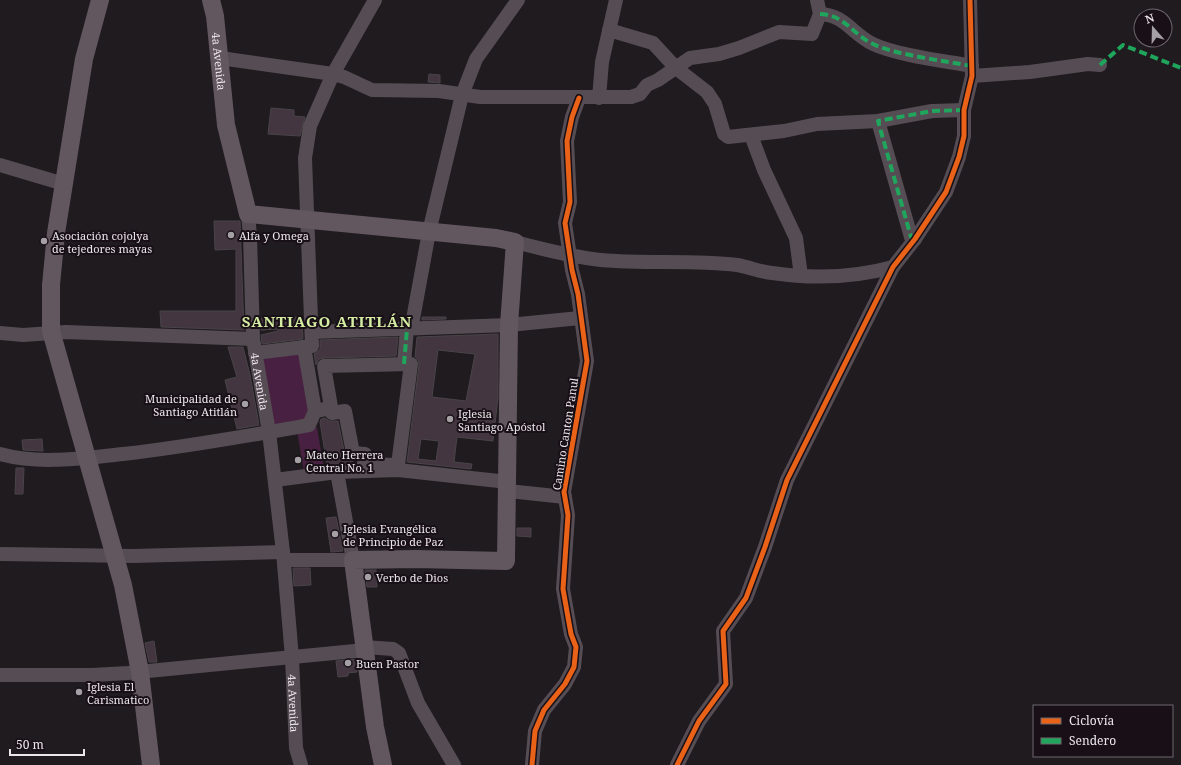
<svg xmlns="http://www.w3.org/2000/svg" width="1181" height="765" viewBox="0 0 1181 765" font-family="'Noto Serif',serif">
<style>
.green{fill:#482142}
.building{fill:#433641;stroke:#484447;fill-rule:evenodd}
.lines{fill:none;stroke-linecap:round;stroke-linejoin:round}
.minor{stroke:#564d54;stroke-width:14}
.major{stroke:#62565f;stroke-width:18}
.quiet{stroke:#20a55d;stroke-width:4;stroke-dasharray:8 4;stroke-linecap:butt}
.cycleway-casing{stroke:#181016;stroke-width:8}
.cycleway{stroke:#ea6118;stroke-width:5}
.poi-dot{fill:#a4a0a3;stroke:#181016;stroke-width:1.5}
.labels{text-anchor:middle;dominant-baseline:central;stroke-width:4;stroke-linejoin:round;paint-order:stroke}
.street-label{font-size:11px;fill:#ece7eb;stroke:#181016}
.poi-label{font-size:11px;fill:#ece7eb;stroke:#181016;text-anchor:start}
.district-label{font-size:15px;font-weight:bold;letter-spacing:1px;fill:#d5eda3;stroke:#181016}
</style>
<rect width="100%" height="100%" fill="#1f1b1e"/>
<g class="green">
<polygon points="299,353 311,414 306,422 274,428 262,359"/>
<polygon points="317,427 324,469 304,472 297,431"/>
</g>
<g class="building">
<polygon points="429,74 440,75 440,83 428,82"/>
<polygon points="271,108 294,110 294,116 305,117 300,136 268,134"/>
<polygon points="214,221 240,221 244,330 161,327 160,311 236,311 236,249 215,250"/>
<polygon points="302,317 303,339 262,344 261,335 278,331 278,329 261,330 261,318"/>
<polygon points="422,317 446,317 446,319 422,320"/>
<path d="M498,334v64l-5,43 -36,-4 -3,25 18,2 -1,5 -64,-7 12,-97 -1,-5 -3,-3 2,-20zM438,350l37,4 -9,47 -34,-4zM421,439l18,2 -3,20 -18,-2z"/>
<polygon points="398,337 396,356 324,358 319,359 316,365 314,354 320,349 320,340"/>
<polygon points="228,347 243,347 250,375 259,425 237,429 225,380 237,377"/>
<polygon points="325,418 329,421 338,421 345,455 348,460 356,463 327,465 320,422 321,419"/>
<polygon points="42,439 43,451 23,450 22,440"/>
<polygon points="16,468 24,468 23,494 15,494"/>
<polygon points="336,517 343,551 331,552 326,518"/>
<polygon points="517,528 531,528 531,537 517,536"/>
<polygon points="293,568 310,568 311,585 294,586"/>
<polygon points="365,570 376,570 377,587 367,587"/>
<polygon points="154,641 157,662 149,662 145,643"/>
<polygon points="356,659 357,672 348,673 348,676 338,677 336,661"/>
</g>
<g class="lines">
<g class="minor">
<path d="M820,14c25,1 32,20 53,30 23,11 72,17 99,22"/>
<polyline points="609,30 653,43 676,68 707,92 715,104 724,134 728,137 784,131 817,124 878,121 932,111 964,110"/>
<polyline points="220,58 333,74 344,77 372,90 439,91 480,97 631,97 640,94 647,85 658,80 690,58 719,54 739,48 779,32 812,34 820,14 817,0"/>
<polyline points="972,76 1030,72 1088,64 1100,65"/>
<polyline points="599,98 602,62 616,0"/>
<polyline points="878,121 911,237 915,239"/>
<polyline points="751,135 764,170 796,238 801,276"/>
<polyline points="0,165 64,184"/>
<path id="s1" d="M248,214l2,22 3,103 16,93 14,120 9,106 4,90 5,17"/>
<path d="M515,242c28,7 56,15 86,18 45,4 91,0 136,5 12,2 23,7 35,8 41,6 81,5 121,-6"/>
<polyline points="312,332 509,325 580,318"/>
<polyline points="0,333 23,335 66,332 253,339"/>
<polyline points="304,347 315,411"/>
<polyline points="255,353 312,346 305,158 310,126 333,74 375,0"/>
<polyline points="404,364 407,329 413,319 429,232 462,95 476,59 518,0"/>
<polygon points="411,364 398,465 364,464 365,454 353,453 345,411 332,413 324,366"/>
<path d="M0,454c40,11 83,4 123,0 63,-7 124,-18 186,-29l6,-14 16,-3"/>
<polyline points="275,480 337,472 398,470 508,482"/>
<polyline points="508,491 565,497"/>
<polyline points="0,554 133,556 283,552"/>
<polyline points="284,560 353,560 337,472"/>
<polyline points="364,647 393,649 399,653 418,703 454,765"/>
<polyline points="0,675 92,675 128,673 365,650"/>
<polyline points="532,765 535,731 544,710 565,684 574,667 576,647 571,634 563,589 568,515 564,492 587,361 578,294 572,270 565,223 570,202 567,141 572,117 579,98"/>
<polyline points="677,765 699,721 726,684 723,631 746,598 765,547 787,480 893,267 915,239 946,192 959,157 964,136 964,110 972,76 970,0"/>
</g>
<g class="major">
<polyline points="100,0 84,59 56,233 51,285 51,331 123,585 140,672 151,765"/>
<path id="s2" d="M211,0l4,16 11,109 22,89 248,24 19,4 -6,83 -3,236 -91,-2 -62,1 22,167 8,38"/>
</g>
<g class="quiet">
<path d="M820,14c25,1 32,20 53,30 23,11 72,17 99,22"/>
<polyline points="1100,65 1123,45 1181,68"/>
<polyline points="915,239 911,237 878,121 932,111 964,110"/>
<polyline points="404,364 407,329"/>
</g>
<g class="cycleway-casing">
<g id="cycleway">
<polyline points="532,765 535,731 544,710 565,684 574,667 576,647 571,634 563,589 568,515 564,492 587,361 578,294 572,270 565,223 570,202 567,141 572,117 579,98"/>
<polyline points="677,765 699,721 726,684 723,631 746,598 765,547 787,480 893,267 915,239 946,192 959,157 964,136 964,110 972,76 970,0"/>
</g>
</g>
<use href="#cycleway" class="cycleway"/>
</g>
<g class="poi-dot">
<circle cx="231" cy="235" r="4"/>
<circle cx="44" cy="241" r="4"/>
<circle cx="245" cy="404" r="4"/>
<circle cx="450" cy="419" r="4"/>
<circle cx="298" cy="460" r="4"/>
<circle cx="335" cy="534" r="4"/>
<circle cx="368" cy="577" r="4"/>
<circle cx="348" cy="663" r="4"/>
<circle cx="79" cy="692" r="4"/>
</g>
<g class="labels">
<g class="street-label">
<text stroke="none"><textPath href="#s2" startOffset="62">4a Avenida</textPath></text>
<text stroke="none"><textPath href="#s1" startOffset="168">4a Avenida</textPath></text>
<text transform="translate(565 434) rotate(-81)">Camino Canton Panul</text>
<text stroke="none"><textPath href="#s1" startOffset="492">4a Avenida</textPath></text>
</g>
<g class="poi-label">
<text x="52" y="235">Asociación cojolya<tspan x="52" dy="13">de tejedores mayas</tspan></text>
<text x="239" y="235">Alfa y Omega</text>
<text x="237" y="398" text-anchor="end">Municipalidad de<tspan x="237" dy="13">Santiago Atitlán</tspan></text>
<text x="458" y="413">Iglesia<tspan x="458" dy="13">Santiago Apóstol</tspan></text>
<text x="306" y="454">Mateo Herrera<tspan x="306" dy="13">Central No. 1</tspan></text>
<text x="343" y="528">Iglesia Evangélica<tspan x="343" dy="13">de Principio de Paz</tspan></text>
<text x="376" y="577">Verbo de Dios</text>
<text x="356" y="663">Buen Pastor</text>
<text x="87" y="686">Iglesia El<tspan x="87" dy="13">Carismatico</tspan></text>
</g>
<g class="district-label">
<text x="327" y="321">SANTIAGO ATITLÁN</text>
</g>
</g>
<rect x="1033" y="705" width="140" height="52" fill="#181016" stroke="#6d666b"/>
<rect x="1041" y="718" width="20" height="6" fill="#ea6118" stroke="#6d666b"/>
<text x="1069" y="725" font-size="12" fill="#ece7eb">Ciclovía</text>
<rect x="1041" y="738" width="20" height="6" fill="#20a55d" stroke="#6d666b"/>
<text x="1069" y="745" font-size="12" fill="#ece7eb">Sendero</text>
<g transform="translate(1153 28) rotate(340)"><circle r="19" fill="#181016" stroke="#6d666b"/>
<path d="M0-3L7 15L0 10L-7 15Z" fill="#a4a0a3"/>
<text y="-6" font-size="11" font-weight="bold" text-anchor="middle" fill="#ece7eb">N</text>
</g>
<path d="M10 749v6h74v-6" fill="none" stroke="#ece7eb" stroke-width="2"/>
<text x="16" y="749" font-size="12" fill="#ece7eb" stroke="#181016" stroke-width="3" paint-order="stroke">50 m</text>
</svg>
